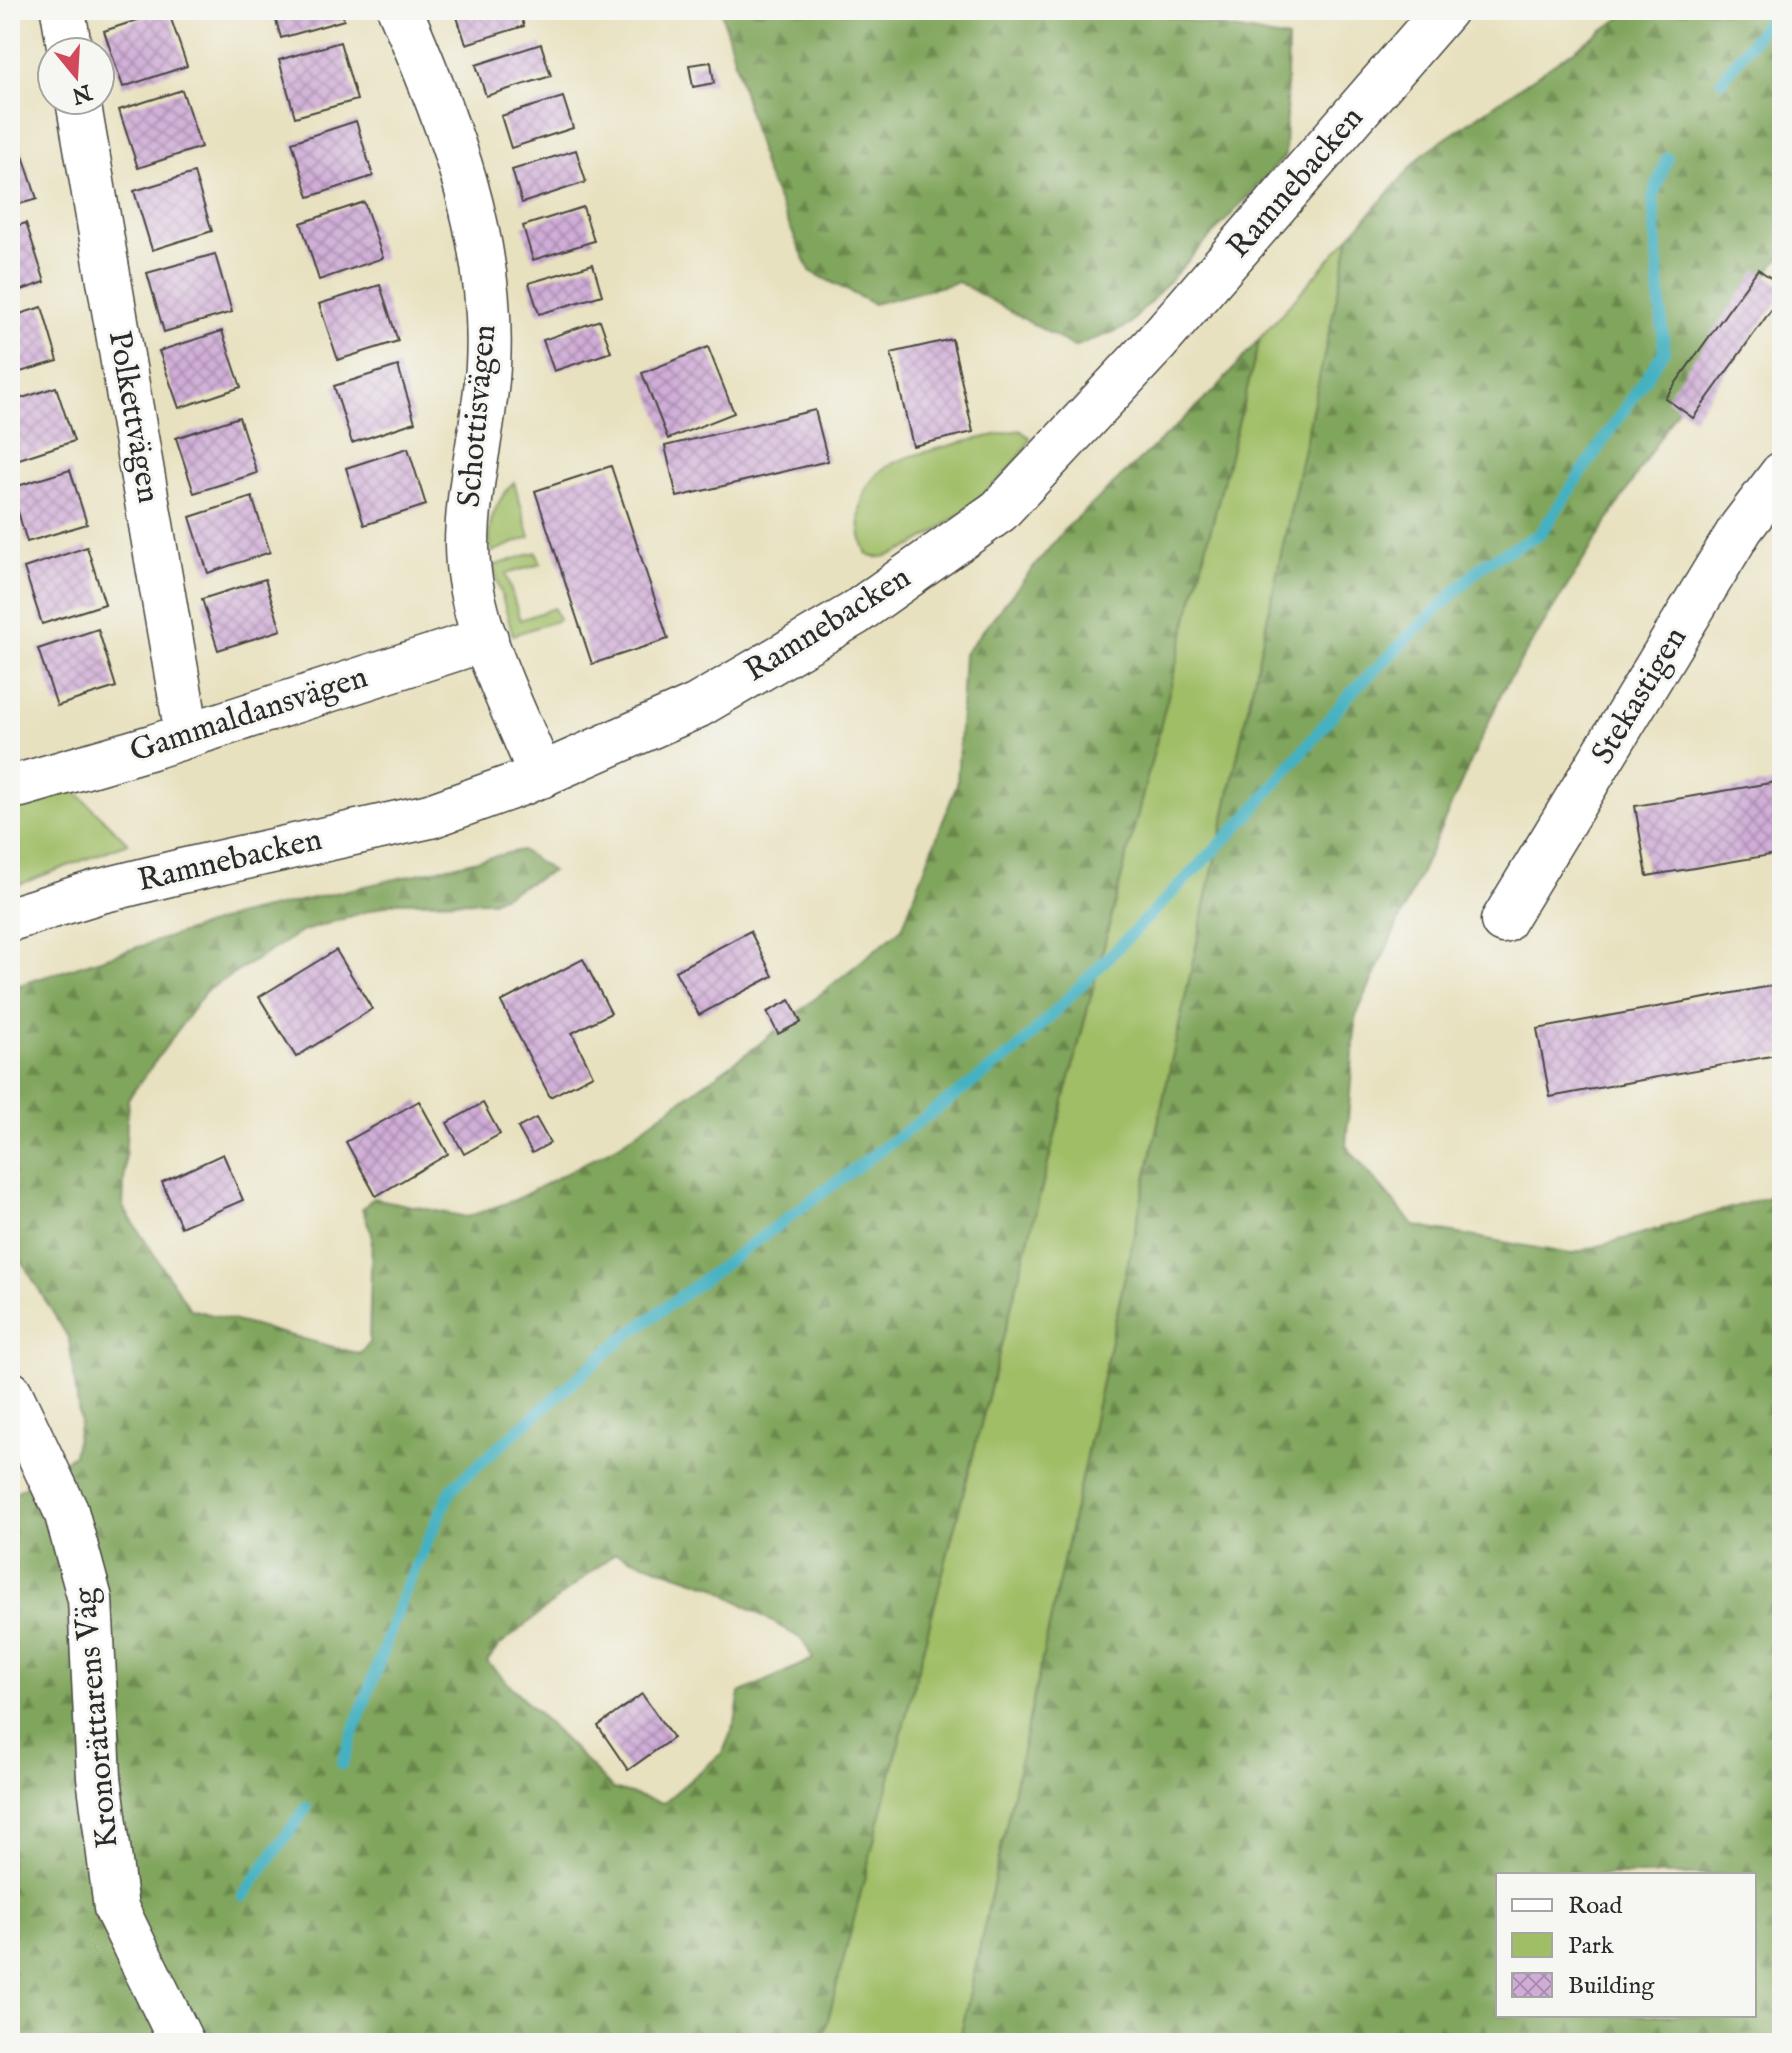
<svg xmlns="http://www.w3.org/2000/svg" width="1792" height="2053" viewBox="0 0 1792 2053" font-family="'IM FELL English',serif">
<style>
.green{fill:#a0be66;stroke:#667448;stroke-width:2}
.forest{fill:url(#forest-firs);stroke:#566843;stroke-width:2;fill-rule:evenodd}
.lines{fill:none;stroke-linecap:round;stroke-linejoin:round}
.stream{stroke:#44b1c1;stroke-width:12}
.building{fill:url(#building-cross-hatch)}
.street-casing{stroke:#474641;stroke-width:47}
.secondary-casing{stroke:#474641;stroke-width:47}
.street{stroke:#fff;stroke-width:44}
.secondary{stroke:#fff;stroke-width:44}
.labels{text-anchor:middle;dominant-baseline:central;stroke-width:6;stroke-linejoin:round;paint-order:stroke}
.street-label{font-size:32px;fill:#2b2b2b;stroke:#f6f6f2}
</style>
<defs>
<pattern id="forest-firs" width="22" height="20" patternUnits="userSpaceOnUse" patternTransform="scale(2)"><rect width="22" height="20" fill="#80a55b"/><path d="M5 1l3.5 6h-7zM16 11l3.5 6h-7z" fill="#69874b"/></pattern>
<pattern id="building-cross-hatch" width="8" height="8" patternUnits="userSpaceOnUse" patternTransform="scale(2)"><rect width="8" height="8" fill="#d0add7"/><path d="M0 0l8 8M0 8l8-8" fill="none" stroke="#a98daf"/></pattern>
</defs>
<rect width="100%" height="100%" fill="#f6f6f2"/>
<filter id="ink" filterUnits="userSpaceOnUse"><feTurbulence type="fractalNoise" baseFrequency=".0125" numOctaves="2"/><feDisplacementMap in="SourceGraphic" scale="16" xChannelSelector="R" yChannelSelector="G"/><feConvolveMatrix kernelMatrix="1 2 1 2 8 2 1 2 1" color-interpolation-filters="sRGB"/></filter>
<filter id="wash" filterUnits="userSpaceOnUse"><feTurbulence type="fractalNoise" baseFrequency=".006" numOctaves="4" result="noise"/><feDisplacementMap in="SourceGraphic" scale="32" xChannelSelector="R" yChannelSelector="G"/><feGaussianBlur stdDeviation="1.8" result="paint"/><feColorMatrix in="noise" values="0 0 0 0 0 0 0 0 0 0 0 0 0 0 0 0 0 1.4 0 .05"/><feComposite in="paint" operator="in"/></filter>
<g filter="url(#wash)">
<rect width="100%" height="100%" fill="#e8e1bf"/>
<g class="green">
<polygon points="1350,236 959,2043 822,2043 1260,338"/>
<path d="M1020,430l10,8c-8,32 -134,139 -163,116 -13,-28 -10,-65 16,-85 20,-16 108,-33 137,-39z"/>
<path d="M514,482l16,55 -38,15c-8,-26 4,-51 22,-70z"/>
<polygon points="536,552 541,564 506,574 520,620 554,608 559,620 513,635 493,566"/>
<polygon points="68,784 128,843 10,888 10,795"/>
</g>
<g class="forest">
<polygon points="721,10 1134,10 1288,39 1285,156 1127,327 1074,347 958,282 873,304 810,271 765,172"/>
<path d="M1632,10h150v245l-38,47 -240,386 -148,328 -10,130 68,80 157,28 211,-61v850h-823l391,-1807 73,-82zM1498,1875h256v140h-256z"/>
<path d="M1260,338l-438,1705h-812v-547l63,-41 7,-33 -11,-83 -59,-97v-254l225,-72 286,-66 31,21 -60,30 -96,1 -95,30 -95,59 -78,108 -5,108 67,102 170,45 9,-11 3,-109 -10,-25 11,-11 94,19 48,-17 104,-55 139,-100 144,-117 55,-144 7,-130 99,-123 154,-143zM615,1553l97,33 91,54 10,19 -73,34 -5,30 -12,29 -60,51 -50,-14 -126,-127 11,-15z"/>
</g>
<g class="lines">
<g class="stream">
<polyline points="1722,80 1776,10"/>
<polyline points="342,1764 405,1590 452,1488 621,1340 1017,1050 1249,815 1350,694 1485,563 1540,534 1664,351 1653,197 1667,158"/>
<polyline points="243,1896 306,1808"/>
</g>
</g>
<g id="blocks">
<g class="building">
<polygon points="168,10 187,66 123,87 104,31"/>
<polygon points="273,10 341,10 344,20 281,38"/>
<polygon points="519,10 524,26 466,44 455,11"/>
<polygon points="340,42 357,100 295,117 279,60"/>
<polygon points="541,44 551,76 486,96 476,65"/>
<polygon points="711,62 714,83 693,87 689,65"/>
<polygon points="182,90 201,147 138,168 119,110"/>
<polygon points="563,97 573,128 511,148 501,116"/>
<polygon points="356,121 373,176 309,197 292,142"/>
<polygon points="18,140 37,199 10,207 10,142"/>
<polygon points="576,150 586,182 522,203 512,170"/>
<polygon points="194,173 212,231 152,250 134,191"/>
<polygon points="364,202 383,258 319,280 301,223"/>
<polygon points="583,207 594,241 533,260 523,226"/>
<polygon points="26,223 45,282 10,294 10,228"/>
<polygon points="215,254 232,312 164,332 147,273"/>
<polygon points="593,264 602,295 539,314 529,283"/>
<polygon points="1758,269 1782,286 1782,295 1693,418 1665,398"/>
<polygon points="380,285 398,341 338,360 319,304"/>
<polygon points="42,307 58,361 10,375 10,317"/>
<polygon points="600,320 611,352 554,371 543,340"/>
<polygon points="222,331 241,387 179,408 159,351"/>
<polygon points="952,339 973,432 913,446 891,353"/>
<polygon points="708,347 734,413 668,439 642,373"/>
<polygon points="398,366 415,422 352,443 334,386"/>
<polygon points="56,387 74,441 13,461 10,452 10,402"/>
<polygon points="815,410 828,461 677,497 665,446"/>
<polygon points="239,417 257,473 194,493 176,438"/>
<polygon points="408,448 426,505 364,525 346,468"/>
<polygon points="611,466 668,639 592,664 535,491"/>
<polygon points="70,470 87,524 27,542 11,488"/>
<polygon points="252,497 270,552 208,573 190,517"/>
<polygon points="87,547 105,604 42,624 24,568"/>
<polygon points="265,579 281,630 218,650 202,599"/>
<polygon points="98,629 116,687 57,706 38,649"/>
<polygon points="1782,781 1782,853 1647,876 1635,806"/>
<polygon points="750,931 773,976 699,1015 675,971"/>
<polygon points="336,950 372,1009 296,1057 259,997"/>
<polygon points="583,959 611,1013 572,1033 593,1075 550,1097 501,1002"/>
<polygon points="1782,984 1782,1054 1550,1097 1537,1029"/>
<polygon points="790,1000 801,1022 778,1034 767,1012"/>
<polygon points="419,1101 448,1154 376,1196 346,1142"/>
<polygon points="483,1103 500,1134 464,1154 447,1123"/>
<polygon points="536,1118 550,1143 532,1153 518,1128"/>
<polygon points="223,1154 243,1200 181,1227 162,1182"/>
<polygon points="642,1694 673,1738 628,1770 598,1726"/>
</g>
</g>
</g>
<g filter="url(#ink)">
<use href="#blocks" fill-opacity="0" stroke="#474641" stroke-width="2"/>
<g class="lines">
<g class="street-casing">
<g id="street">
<polyline points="63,10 70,52"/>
<path d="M400,10c49,112 95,230 88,356 -3,60 -21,120 -21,180 1,79 46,159 74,230"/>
<polyline points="78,100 187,734"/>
<polyline points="10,784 21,785 155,746 486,639"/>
<polyline points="1503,921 1741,528 1782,474"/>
</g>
</g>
<g class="secondary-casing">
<g id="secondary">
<polyline points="10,919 97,892 182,871 430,816 525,782 697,706 854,614 999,511 1156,343 1445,10"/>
<polyline points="10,1393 66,1511 90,1599 99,1777 116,1908 182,2043"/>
</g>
</g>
<use href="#street" class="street"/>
<use href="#secondary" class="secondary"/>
</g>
</g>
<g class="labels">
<g class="street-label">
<text transform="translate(1296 183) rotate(-49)">Ramnebacken</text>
<text transform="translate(478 416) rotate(-85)">Schottisvägen</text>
<text transform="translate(133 417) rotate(80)">Polkettvägen</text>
<text transform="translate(828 625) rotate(-32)">Ramnebacken</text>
<text transform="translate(1640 696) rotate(-59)">Stekastigen</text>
<text transform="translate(249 715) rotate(-18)">Gammaldansvägen</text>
<text transform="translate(230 861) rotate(-13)">Ramnebacken</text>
<text transform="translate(97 1718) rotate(-95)">Kronorättarens Väg</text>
</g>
</g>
<rect width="1792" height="2053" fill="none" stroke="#f6f6f2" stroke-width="40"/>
<rect x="1496" y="1873" width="260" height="144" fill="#f6f6f2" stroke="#a5a5a2" stroke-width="2"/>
<rect x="1512" y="1899" width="40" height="12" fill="#ffffff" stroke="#a5a5a2" stroke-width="2"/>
<text x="1568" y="1913" font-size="24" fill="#2b2b2b">Road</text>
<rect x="1512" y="1933" width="40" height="24" fill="#a0be66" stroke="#a5a5a2" stroke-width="2"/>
<text x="1568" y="1953" font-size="24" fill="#2b2b2b">Park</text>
<rect x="1512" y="1973" width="40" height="24" fill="url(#building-cross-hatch)" stroke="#a5a5a2" stroke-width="2"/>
<text x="1568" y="1993" font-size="24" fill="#2b2b2b">Building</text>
<g transform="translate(76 76) rotate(162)"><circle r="38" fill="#f6f6f2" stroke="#a5a5a2" stroke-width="2"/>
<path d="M0-6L14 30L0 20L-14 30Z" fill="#d1495b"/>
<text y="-12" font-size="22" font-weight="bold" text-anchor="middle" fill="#2b2b2b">N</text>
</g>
</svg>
